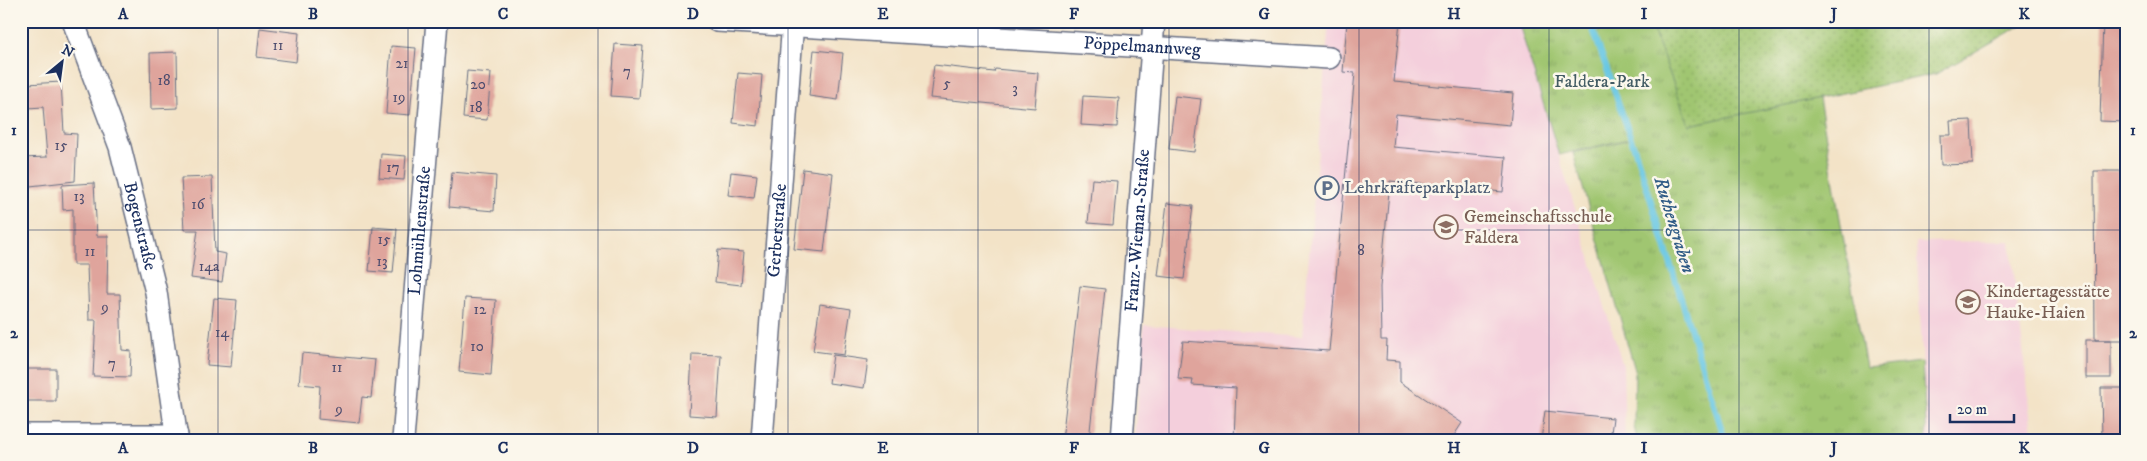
<svg xmlns="http://www.w3.org/2000/svg" width="2147" height="461" viewBox="0 0 2147 461" font-family="'IM FELL DW Pica',serif">
<style>
.built{fill:#f4cfdc}
.grass{fill:url(#grass-tufts);stroke:#5e7a68}
.garden{fill:url(#garden-dots);stroke:#5e7a68}
.lines{fill:none;stroke-linecap:round;stroke-linejoin:round}
.stream{stroke:#65c6e3;stroke-width:6}
.building{fill:#dfa49c}
.minor-casing{stroke:#676e83;stroke-width:24}
.minor{stroke:#fff;stroke-width:21}
.grid{fill:none;stroke:#1b2f5e;stroke-width:1;stroke-opacity:0.55}
.labels{text-anchor:middle;dominant-baseline:central;stroke-width:5;stroke-linejoin:round;paint-order:stroke}
.number-label{font-size:15px;fill:#4c4c6e}
.street-label{font-size:18px;fill:#1b2f5e;stroke:#fbf7ec}
.park-label{font-size:18px;fill:#435c64;stroke:#fbf7ec}
.service-label{font-size:18px;fill:#4e5e75;stroke:#fbf7ec;text-anchor:start}
.education-label{font-size:18px;fill:#785e54;stroke:#fbf7ec;text-anchor:start}
.water-label{font-size:19px;font-style:italic;fill:#315c86;stroke:#fbf7ec}
.neatline{fill:none;stroke:#1b2f5e;stroke-width:2}
.grid-label{font-size:16px;text-anchor:middle;font-weight:bold;fill:#1b2f5e}
</style>
<defs>
<pattern id="grass-tufts" width="24" height="20" patternUnits="userSpaceOnUse" patternTransform="scale(1.25)"><rect width="24" height="20" fill="#a0c671"/><path d="M3 7l-1-3M5 7V3M7 7l1-3M15 17l-1-3M17 17v-4M19 17l1-3" fill="none" stroke="#89aa64"/></pattern>
<pattern id="garden-dots" width="8" height="8" patternUnits="userSpaceOnUse" patternTransform="scale(1.25)"><rect width="8" height="8" fill="#a0c671"/><path d="M2 2h.1M6 6h.1" fill="none" stroke="#89aa64" stroke-width="1.8" stroke-linecap="round"/></pattern>
</defs>
<rect width="100%" height="100%" fill="#fbf7ec"/>
<filter id="ink" filterUnits="userSpaceOnUse"><feTurbulence type="fractalNoise" baseFrequency=".02" numOctaves="2"/><feDisplacementMap in="SourceGraphic" scale="10" xChannelSelector="R" yChannelSelector="G"/><feConvolveMatrix kernelMatrix="1 2 1 2 8 2 1 2 1" color-interpolation-filters="sRGB"/></filter>
<filter id="wash" filterUnits="userSpaceOnUse"><feTurbulence type="fractalNoise" baseFrequency=".0096" numOctaves="4" result="noise"/><feDisplacementMap in="SourceGraphic" scale="20" xChannelSelector="R" yChannelSelector="G"/><feGaussianBlur stdDeviation="1.12" result="paint"/><feColorMatrix in="noise" values="0 0 0 0 0 0 0 0 0 0 0 0 0 0 0 0 0 1.4 0 .05"/><feComposite in="paint" operator="in"/></filter>
<g filter="url(#wash)">
<rect width="100%" height="100%" fill="#f3e3c7"/>
<g class="built">
<polygon points="1329,21 1518,21 1623,366 1625,440 1135,440 1144,325 1302,337"/>
<polygon points="2010,241 2034,440 1927,440 1916,242"/>
</g>
<polygon class="grass" points="1518,21 1650,21 1690,124 1819,98 1866,368 1922,362 1927,440 1637,440 1634,426 1635,370 1573,153 1633,138 1559,155"/>
<polygon class="garden" points="1650,21 2021,21 2020,26 1936,74 1689,125"/>
<g class="lines">
<polyline class="stream" points="1590,21 1637,156 1725,440"/>
</g>
<g id="blocks">
<g class="building">
<polygon points="1347,21 1400,21 1394,82 1513,93 1510,125 1396,114 1393,147 1506,157 1503,192 1390,181 1380,287 1381,340 1387,340 1386,360 1400,361 1400,382 1462,423 1451,440 1234,440 1236,388 1192,385 1193,380 1178,379 1183,341 1329,351 1355,73 1343,72"/>
<polygon points="2103,21 2126,21 2126,122 2100,121"/>
<polygon points="260,28 299,33 296,62 257,57"/>
<polygon points="615,44 643,46 639,98 611,96"/>
<polygon points="391,46 416,48 410,115 386,113"/>
<polygon points="814,50 843,53 838,100 809,96"/>
<polygon points="177,52 178,108 151,109 150,53"/>
<polygon points="934,65 994,72 995,69 1038,73 1035,108 930,98"/>
<polygon points="467,71 491,73 487,120 463,118"/>
<polygon points="738,73 762,75 758,126 733,123"/>
<polygon points="61,82 64,133 77,134 75,181 21,187 21,158 47,157 43,107 28,108 27,84"/>
<polygon points="1083,96 1119,98 1117,127 1081,125"/>
<polygon points="1175,96 1201,99 1194,152 1169,149"/>
<polygon points="1971,120 1973,164 1941,165 1940,135 1951,135 1950,121"/>
<polygon points="381,154 406,156 404,180 379,178"/>
<polygon points="803,169 833,173 824,252 794,249"/>
<polygon points="2094,171 2124,171 2126,340 2095,340"/>
<polygon points="452,172 496,176 494,211 449,207"/>
<polygon points="731,172 757,175 754,198 728,195"/>
<polygon points="212,177 215,252 226,254 222,282 191,278 198,230 184,230 181,178"/>
<polygon points="1092,179 1117,181 1113,225 1088,223"/>
<polygon points="94,183 97,236 108,236 107,294 120,294 122,350 131,351 130,377 93,376 96,320 89,320 87,265 73,265 73,209 63,210 62,185"/>
<polygon points="1167,203 1193,206 1184,279 1158,276"/>
<polygon points="373,227 397,229 393,273 369,271"/>
<polygon points="718,250 744,252 741,285 715,282"/>
<polygon points="1080,286 1105,289 1089,440 1062,440"/>
<polygon points="214,298 237,300 231,367 207,365"/>
<polygon points="465,298 496,300 491,375 459,372"/>
<polygon points="820,304 851,309 844,355 813,351"/>
<rect x="2086" y="340" width="25" height="38"/>
<polygon points="302,353 375,360 371,398 362,397 359,423 318,419 320,386 299,384"/>
<polygon points="692,354 721,355 717,417 689,415"/>
<polygon points="833,355 868,360 864,388 829,383"/>
<rect x="24" y="369" width="32" height="32"/>
<polygon points="2101,388 2126,388 2126,440 2102,440"/>
<polygon points="1545,411 1613,418 1610,440 1541,440"/>
</g>
</g>
</g>
<g filter="url(#ink)">
<use href="#blocks" fill-opacity="0" stroke="#676e83" stroke-width="1"/>
<g class="lines">
<g class="minor-casing">
<g id="minor">
<path id="s1" d="M73,21l47,126 36,145 21,148"/>
<path id="s2" d="M717,21l612,37"/>
<polyline points="21,435 177,435"/>
<path id="s3" d="M403,440l34,-419"/>
<path id="s4" d="M762,440l31,-419"/>
<path id="s5" d="M1122,440l32,-419"/>
</g>
</g>
<use href="#minor" class="minor"/>
</g>
</g>
<path class="grid" d="M218,21v419M408,21v419M598,21v419M788,21v419M978,21v419M1169,21v419M1359,21v419M1549,21v419M1739,21v419M1929,21v419M21,230h2105"/>
<defs>
<g id="parking-ring" transform="scale(1.25)"><circle r="9.5" fill="#fbf7ec" stroke="#5c6f8a" stroke-width="1.5"/><path d="M-3.5-5.5H1a3.5 3.5 0 0 1 0 7H-1V5.5H-3.5ZM-1-3.4V-.6H.8a1.4 1.4 0 0 0 0-2.8Z" fill="#5c6f8a"/></g>
<g id="school-ring" transform="scale(1.25)"><circle r="9.5" fill="#fbf7ec" stroke="#8d6e63" stroke-width="1.5"/><path d="M0-5L7-2L0 1L-7-2ZM-4 1L0 2.5L4 1V4Q0 6-4 4Z" fill="#8d6e63"/></g>
</defs>
<g fill-rule="evenodd">
<use href="#parking-ring" x="1327" y="188"/>
<use href="#school-ring" x="1446" y="227"/>
<use href="#school-ring" x="1968" y="302"/>
</g>
<g class="labels">
<g class="number-label">
<text x="278" y="45">11</text>
<text x="402" y="63">21</text>
<text x="627" y="71">7</text>
<text x="164" y="80">18</text>
<text x="947" y="83">5</text>
<text x="478" y="84">20</text>
<text x="1015" y="88">3</text>
<text x="399" y="97">19</text>
<text x="476" y="107">18</text>
<text x="61" y="145">15</text>
<text x="393" y="167">17</text>
<text x="79" y="196">13</text>
<text x="198" y="204">16</text>
<text x="384" y="239">15</text>
<text x="1361" y="250">8</text>
<text x="90" y="251">11</text>
<text x="382" y="261">13</text>
<text x="209" y="266">14a</text>
<text x="105" y="307">9</text>
<text x="480" y="309">12</text>
<text x="222" y="332">14</text>
<text x="477" y="346">10</text>
<text x="112" y="363">7</text>
<text x="337" y="367">11</text>
<text x="339" y="409">9</text>
</g>
<g class="street-label">
<text stroke="none"><textPath href="#s2" startOffset="426">Pöppelmannweg</textPath></text>
<text stroke="none"><textPath href="#s1" startOffset="216">Bogenstraße</textPath></text>
<text stroke="none"><textPath href="#s3" startOffset="210">Lohmühlenstraße</textPath></text>
<text stroke="none"><textPath href="#s4" startOffset="210">Gerberstraße</textPath></text>
<text stroke="none"><textPath href="#s5" startOffset="210">Franz-Wieman-Straße</textPath></text>
</g>
<g class="park-label">
<text x="1602" y="82">Faldera-Park</text>
</g>
<g class="service-label">
<text x="1344" y="188">Lehrkräfteparkplatz</text>
</g>
<g class="education-label">
<text x="1464" y="217">Gemeinschaftsschule<tspan x="1464" dy="21">Faldera</tspan></text>
<text x="1986" y="292">Kindertagesstätte<tspan x="1986" dy="21">Hauke-Haien</tspan></text>
</g>
<g class="water-label">
<text transform="translate(1674 225) rotate(73)">Ruthengraben</text>
</g>
</g>
<rect width="2147" height="461" fill="none" stroke="#fbf7ec" stroke-width="55"/>
<g transform="translate(62 62) rotate(29)" stroke="#fbf7ec" stroke-width="4" paint-order="stroke">
<path d="M0-4L9 19L0 12L-9 19Z" fill="#1b2f5e"/>
<text y="-8" font-size="14" font-weight="bold" text-anchor="middle" fill="#1b2f5e">N</text>
</g>
<path d="M1950 414v8h64v-8" fill="none" stroke="#1b2f5e" stroke-width="2.5"/>
<text x="1957" y="414" font-size="15" fill="#1b2f5e" stroke="#fbf7ec" stroke-width="4" paint-order="stroke">20 m</text>
<rect x="28" y="28" width="2092" height="406" class="neatline"/>
<g class="grid-label">
<text x="123" y="19">A</text>
<text x="313" y="19">B</text>
<text x="503" y="19">C</text>
<text x="693" y="19">D</text>
<text x="883" y="19">E</text>
<text x="1074" y="19">F</text>
<text x="1264" y="19">G</text>
<text x="1454" y="19">H</text>
<text x="1644" y="19">I</text>
<text x="1834" y="19">J</text>
<text x="2024" y="19">K</text>
<text x="14" y="135">1</text>
<text x="2133" y="135">1</text>
<text x="14" y="338">2</text>
<text x="2133" y="338">2</text>
<text x="123" y="453">A</text>
<text x="313" y="453">B</text>
<text x="503" y="453">C</text>
<text x="693" y="453">D</text>
<text x="883" y="453">E</text>
<text x="1074" y="453">F</text>
<text x="1264" y="453">G</text>
<text x="1454" y="453">H</text>
<text x="1644" y="453">I</text>
<text x="1834" y="453">J</text>
<text x="2024" y="453">K</text>
</g>
</svg>
